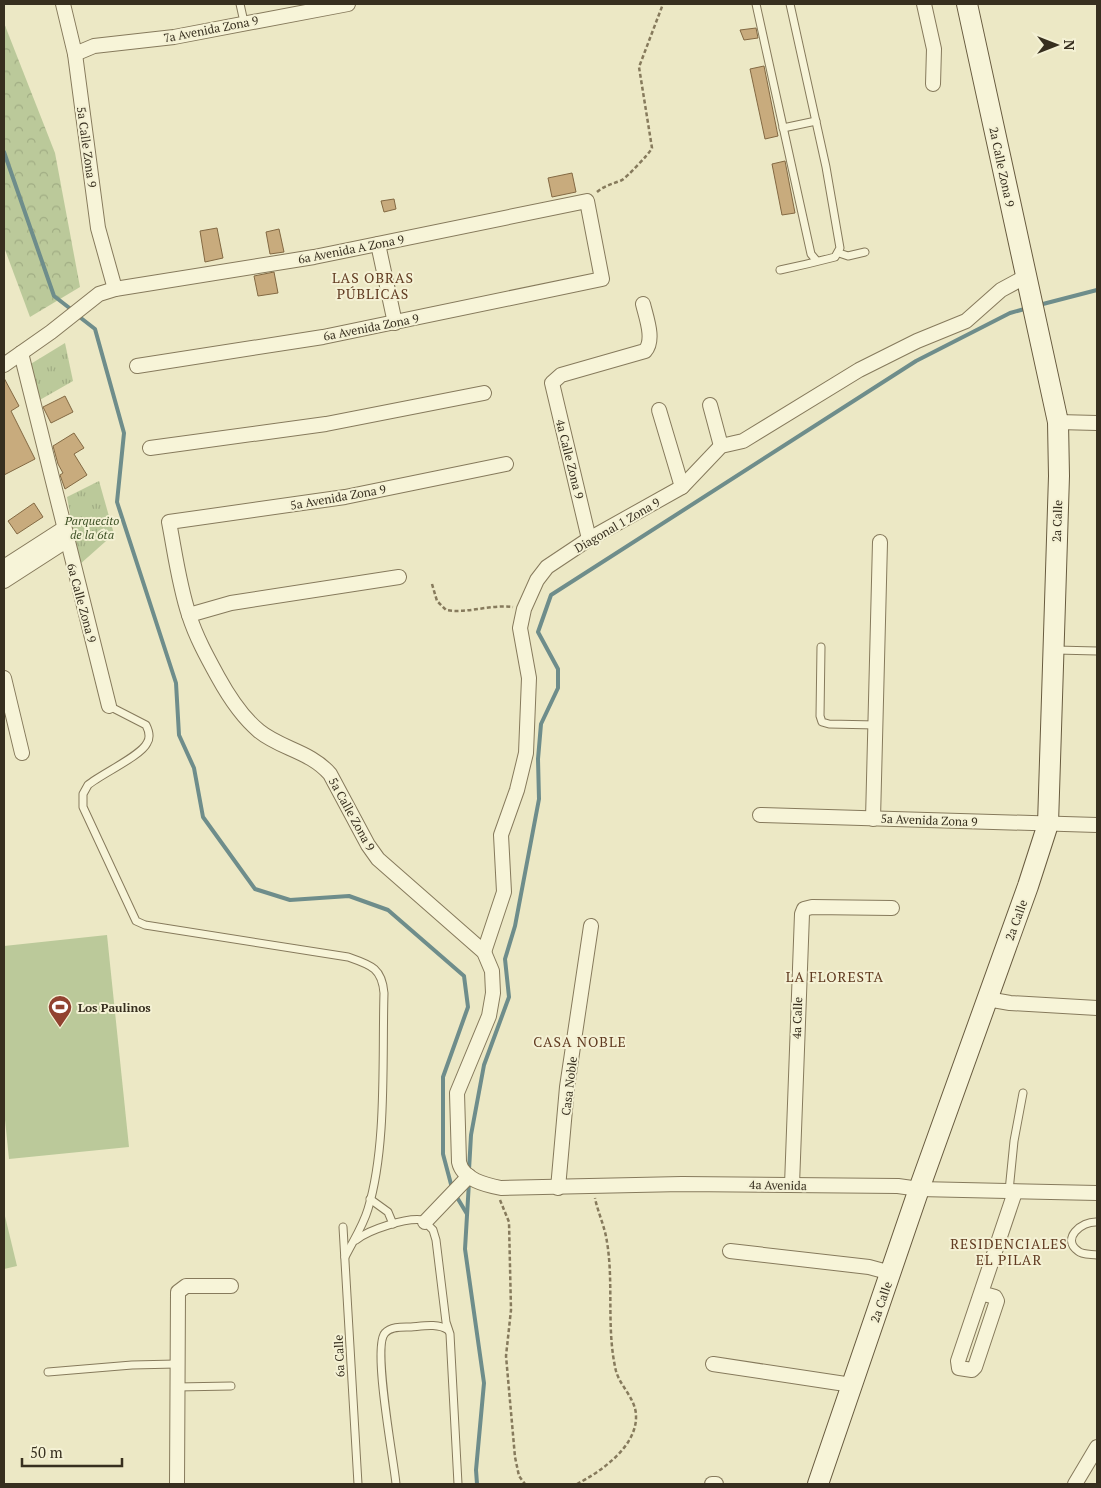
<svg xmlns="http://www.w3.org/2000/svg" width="1101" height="1488" viewBox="0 0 1101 1488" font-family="'PT Serif',serif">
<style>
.grass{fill:url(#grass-tufts)}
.forest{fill:url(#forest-crowns)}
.pitch{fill:#bbc99a}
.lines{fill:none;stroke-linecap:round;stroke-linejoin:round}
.stream{stroke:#6e8d8b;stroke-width:4}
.building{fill:#c8ab7d;stroke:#836943}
.lane-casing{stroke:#867a5c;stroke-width:9}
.street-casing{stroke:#867a5c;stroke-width:16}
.secondary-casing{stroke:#685b3f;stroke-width:22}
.path{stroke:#867a5c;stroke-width:2.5;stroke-dasharray:4 2.5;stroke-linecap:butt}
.lane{stroke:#f7f4d8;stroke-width:7}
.street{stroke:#f7f4d8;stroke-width:14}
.secondary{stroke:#f7f4d8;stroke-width:20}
.labels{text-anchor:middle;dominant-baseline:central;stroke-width:4;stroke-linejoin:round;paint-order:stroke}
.street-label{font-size:12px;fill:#372f1f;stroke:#f4f1d4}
.park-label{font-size:12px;font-style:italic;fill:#3f5227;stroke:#f4f1d4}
.poi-label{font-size:12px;font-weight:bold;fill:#372f1f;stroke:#f4f1d4;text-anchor:start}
.neighbourhood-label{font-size:14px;letter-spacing:1px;fill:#613b21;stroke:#f4f1d4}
</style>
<defs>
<pattern id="grass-tufts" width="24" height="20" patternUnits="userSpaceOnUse" patternTransform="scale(1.25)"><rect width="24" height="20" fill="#bbc99a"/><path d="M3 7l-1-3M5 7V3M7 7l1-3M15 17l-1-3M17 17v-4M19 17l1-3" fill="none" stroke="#a1ad84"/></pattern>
<pattern id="forest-crowns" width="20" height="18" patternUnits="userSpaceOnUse" patternTransform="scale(1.25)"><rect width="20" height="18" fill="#bbc99a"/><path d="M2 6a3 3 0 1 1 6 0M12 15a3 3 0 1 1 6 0" fill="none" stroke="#a1ad84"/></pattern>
</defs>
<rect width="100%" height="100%" fill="#ece8c5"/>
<g class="grass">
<polygon points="65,343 73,381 38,401 29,365"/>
<polygon points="99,481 114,534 79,565 67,497"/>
</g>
<polygon class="forest" points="4,23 55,153 80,287 30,317 4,247"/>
<g class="pitch">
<polygon points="107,935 129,1147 9,1159 4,1110 4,946"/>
<polygon points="4,1212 17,1266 4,1269"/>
</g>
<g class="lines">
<g class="stream">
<polyline points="4,152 54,296 72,310"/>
<polyline points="1039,305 1097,290"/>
<polyline points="77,315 95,329 124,433 117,502 176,683 179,735 194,768 203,817 255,889 290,900 349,896 388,910 464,976 468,1007 443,1077 443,1154 452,1188"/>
<polyline points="469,1170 471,1135 484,1065 509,997 505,959 515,926 539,799 538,759 541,724 558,688 558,669 538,632 551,595 916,361 1010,313 1028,308"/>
<polyline points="469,1182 465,1249 484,1383 476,1470 477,1484"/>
<polyline points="455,1194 467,1214"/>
</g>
</g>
<g class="building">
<polygon points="756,28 758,38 744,40 740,30"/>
<polygon points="764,66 778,136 765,139 750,69"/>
<polygon points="785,161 795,213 782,215 772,164"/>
<polygon points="572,173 576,192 552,197 548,178"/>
<polygon points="394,199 396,209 384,212 381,201"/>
<polygon points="217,228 223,258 205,262 200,231"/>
<polygon points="279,229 284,252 270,254 266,232"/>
<polygon points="274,272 278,293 258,296 254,276"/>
<polygon points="4,378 19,406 11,411 35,459 4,475"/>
<polygon points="65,396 73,412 51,423 43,407"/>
<polygon points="74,433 84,448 74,454 87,475 65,489 60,475 63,473 58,464 53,446"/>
<polygon points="34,503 43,517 17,534 8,521"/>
</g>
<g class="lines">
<g class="lane-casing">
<g id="lane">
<polyline points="240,4 244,22"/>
<polyline points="756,4 811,254 816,260"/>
<polyline points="783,128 816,121"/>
<polyline points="839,253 848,256 865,252"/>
<path d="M780,270c19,-4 36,-8 55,-13l5,-9 -14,-81 -36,-163"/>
<polyline points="821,647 820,716 822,722 829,724 876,725"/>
<polyline points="1056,650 1097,651"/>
<path d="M109,706l37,19c3,6 5,12 1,18 -6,13 -46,31 -59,42l-5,9v13l53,114 9,4 203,32c23,8 34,11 36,36 -2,66 3,154 -16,216 -5,17 -15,32 -23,48"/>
<polyline points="1009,1191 1014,1141 1023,1093"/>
<polyline points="370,1199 388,1212 393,1224"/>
<path d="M1097,1222c-16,-1 -36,17 -19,29 4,4 13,3 19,4"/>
<polyline points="343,1227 358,1484"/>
<path d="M356,1240c12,-10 51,-23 67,-20l10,10 3,10 10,82 4,12 8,150"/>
<polyline points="48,1372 132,1365 176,1364"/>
<polyline points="177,1387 231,1386"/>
<path d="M396,1484c-2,-23 -24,-138 -11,-151 6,-7 18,-6 26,-6 12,-1 27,-4 37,3"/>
</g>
</g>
<g class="street-casing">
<g id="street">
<polyline points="63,4 75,54 98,228 115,289"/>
<polyline points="924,4 934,49 933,84"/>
<polyline points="75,54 94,46 174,37 348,4"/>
<polyline points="378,244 395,323"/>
<polyline points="21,353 109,706"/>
<polyline points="4,365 51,332 99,294 115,289 314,257 587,201 602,279 323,337 137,366"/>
<polyline points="710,405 721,446"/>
<polyline points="659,410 682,487"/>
<polyline points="1058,422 1097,423"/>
<polyline points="150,448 326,424 484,393"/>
<path d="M506,464l-161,33 -176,25c6,31 10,63 20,93 7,22 18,42 29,62 11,20 23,39 41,54 22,18 51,20 71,43l38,71 10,14 106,93 8,19 1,22 -4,23 -32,77 2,69c4,18 27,23 42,26l181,-4 216,2 21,3 178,4"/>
<path d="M589,539l-37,-156 9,-8 84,-24c10,-11 1,-34 -2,-47"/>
<polyline points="4,567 63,529"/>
<polyline points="4,581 66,541"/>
<polyline points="189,615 231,603 399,577"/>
<polyline points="4,678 22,753"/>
<polyline points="760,815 1097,825"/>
<polyline points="873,819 880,542"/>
<polyline points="484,952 504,892 501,835 517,790 526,753 529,678 520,628 524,609 537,580 547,567 589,539 682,487 721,446 743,441 859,370 917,341 966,321 1001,290 1025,277"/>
<polyline points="987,999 1010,1003 1097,1008"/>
<polyline points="792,1185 802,914 804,909 812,907 892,908"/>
<polyline points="558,1188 567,1087 591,926"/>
<polyline points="425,1222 469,1176"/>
<polyline points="730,1251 869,1267 891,1273"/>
<polyline points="981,1293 995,1297 997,1301 975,1367 972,1370 959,1368 958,1361 1015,1192"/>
<polyline points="713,1364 852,1385"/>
<polyline points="177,1484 178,1292 186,1286 231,1286"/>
<polyline points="712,1484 716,1484"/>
<polyline points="1075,1484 1097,1447"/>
</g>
</g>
<g class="secondary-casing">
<polyline id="secondary" points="818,1484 919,1189 1028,886 1048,824 1059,476 1058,422 967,4"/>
</g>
<g class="path">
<path d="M597,192c8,-7 16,-8 25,-12 4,-2 28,-27 30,-32l-13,-81 24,-63"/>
<path d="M432,584l5,17 9,9c21,4 44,-6 67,-3"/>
<polyline points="500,1200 509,1222 511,1310 506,1356 515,1457 519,1476 525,1484"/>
<path d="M577,1484c23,-12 60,-37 59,-68 0,-17 -16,-30 -20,-45 -10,-42 -2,-87 -9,-129 -2,-15 -9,-29 -12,-44"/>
</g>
<use href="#lane" class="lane"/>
<use href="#street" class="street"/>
<use href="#secondary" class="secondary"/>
</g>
<defs>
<g id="stadium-pin" transform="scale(1.25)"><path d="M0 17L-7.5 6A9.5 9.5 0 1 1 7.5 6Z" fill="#914230" stroke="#f4f1d4"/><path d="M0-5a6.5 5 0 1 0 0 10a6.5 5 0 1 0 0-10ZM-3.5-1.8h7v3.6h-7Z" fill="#fff"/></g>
</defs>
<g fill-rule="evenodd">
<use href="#stadium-pin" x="60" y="1007"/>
</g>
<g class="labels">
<g class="street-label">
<text transform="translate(211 29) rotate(-11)">7a Avenida Zona 9</text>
<text transform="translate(87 147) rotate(82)">5a Calle Zona 9</text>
<text transform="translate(1002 167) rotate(78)">2a Calle Zona 9</text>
<text transform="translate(351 249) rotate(-11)">6a Avenida A Zona 9</text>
<text transform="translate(371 327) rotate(-11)">6a Avenida Zona 9</text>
<text transform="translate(570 459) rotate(76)">4a Calle Zona 9</text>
<text transform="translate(338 497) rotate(-10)">5a Avenida Zona 9</text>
<text transform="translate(1057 521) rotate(-88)">2a Calle</text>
<text transform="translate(617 525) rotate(-30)">Diagonal 1 Zona 9</text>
<text transform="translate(82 603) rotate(75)">6a Calle Zona 9</text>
<text transform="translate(352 814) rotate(61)">5a Calle Zona 9</text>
<text transform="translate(929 820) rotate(2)">5a Avenida Zona 9</text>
<text transform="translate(1016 920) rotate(-70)">2a Calle</text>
<text transform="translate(797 1018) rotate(-88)">4a Calle</text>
<text transform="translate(569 1086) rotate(-83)">Casa Noble</text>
<text transform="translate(778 1185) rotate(1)">4a Avenida</text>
<text transform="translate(881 1302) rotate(-71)">2a Calle</text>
<text transform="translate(339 1356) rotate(-93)">6a Calle</text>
</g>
<g class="park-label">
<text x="92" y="520">Parquecito<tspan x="92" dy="14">de la 6ta</tspan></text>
</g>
<g class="poi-label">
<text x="78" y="1007">Los Paulinos</text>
</g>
<g class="neighbourhood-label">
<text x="373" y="277">LAS OBRAS<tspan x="373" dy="16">PÚBLICAS</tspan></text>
<text x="835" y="976">LA FLORESTA</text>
<text x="580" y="1041">CASA NOBLE</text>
<text x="1009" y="1243">RESIDENCIALES<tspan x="1009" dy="16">EL PILAR</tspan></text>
</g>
</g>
<rect width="1101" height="1488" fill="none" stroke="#372f1f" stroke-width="10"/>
<g transform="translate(1056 45) rotate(90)" stroke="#f4f1d4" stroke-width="4" paint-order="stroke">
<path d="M0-4L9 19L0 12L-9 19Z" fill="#372f1f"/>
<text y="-8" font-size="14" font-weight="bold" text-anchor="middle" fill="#372f1f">N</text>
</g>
<path d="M22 1458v8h100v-8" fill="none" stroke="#372f1f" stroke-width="2.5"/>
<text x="30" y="1458" font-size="15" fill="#372f1f" stroke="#f4f1d4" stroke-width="4" paint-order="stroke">50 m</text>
</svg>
